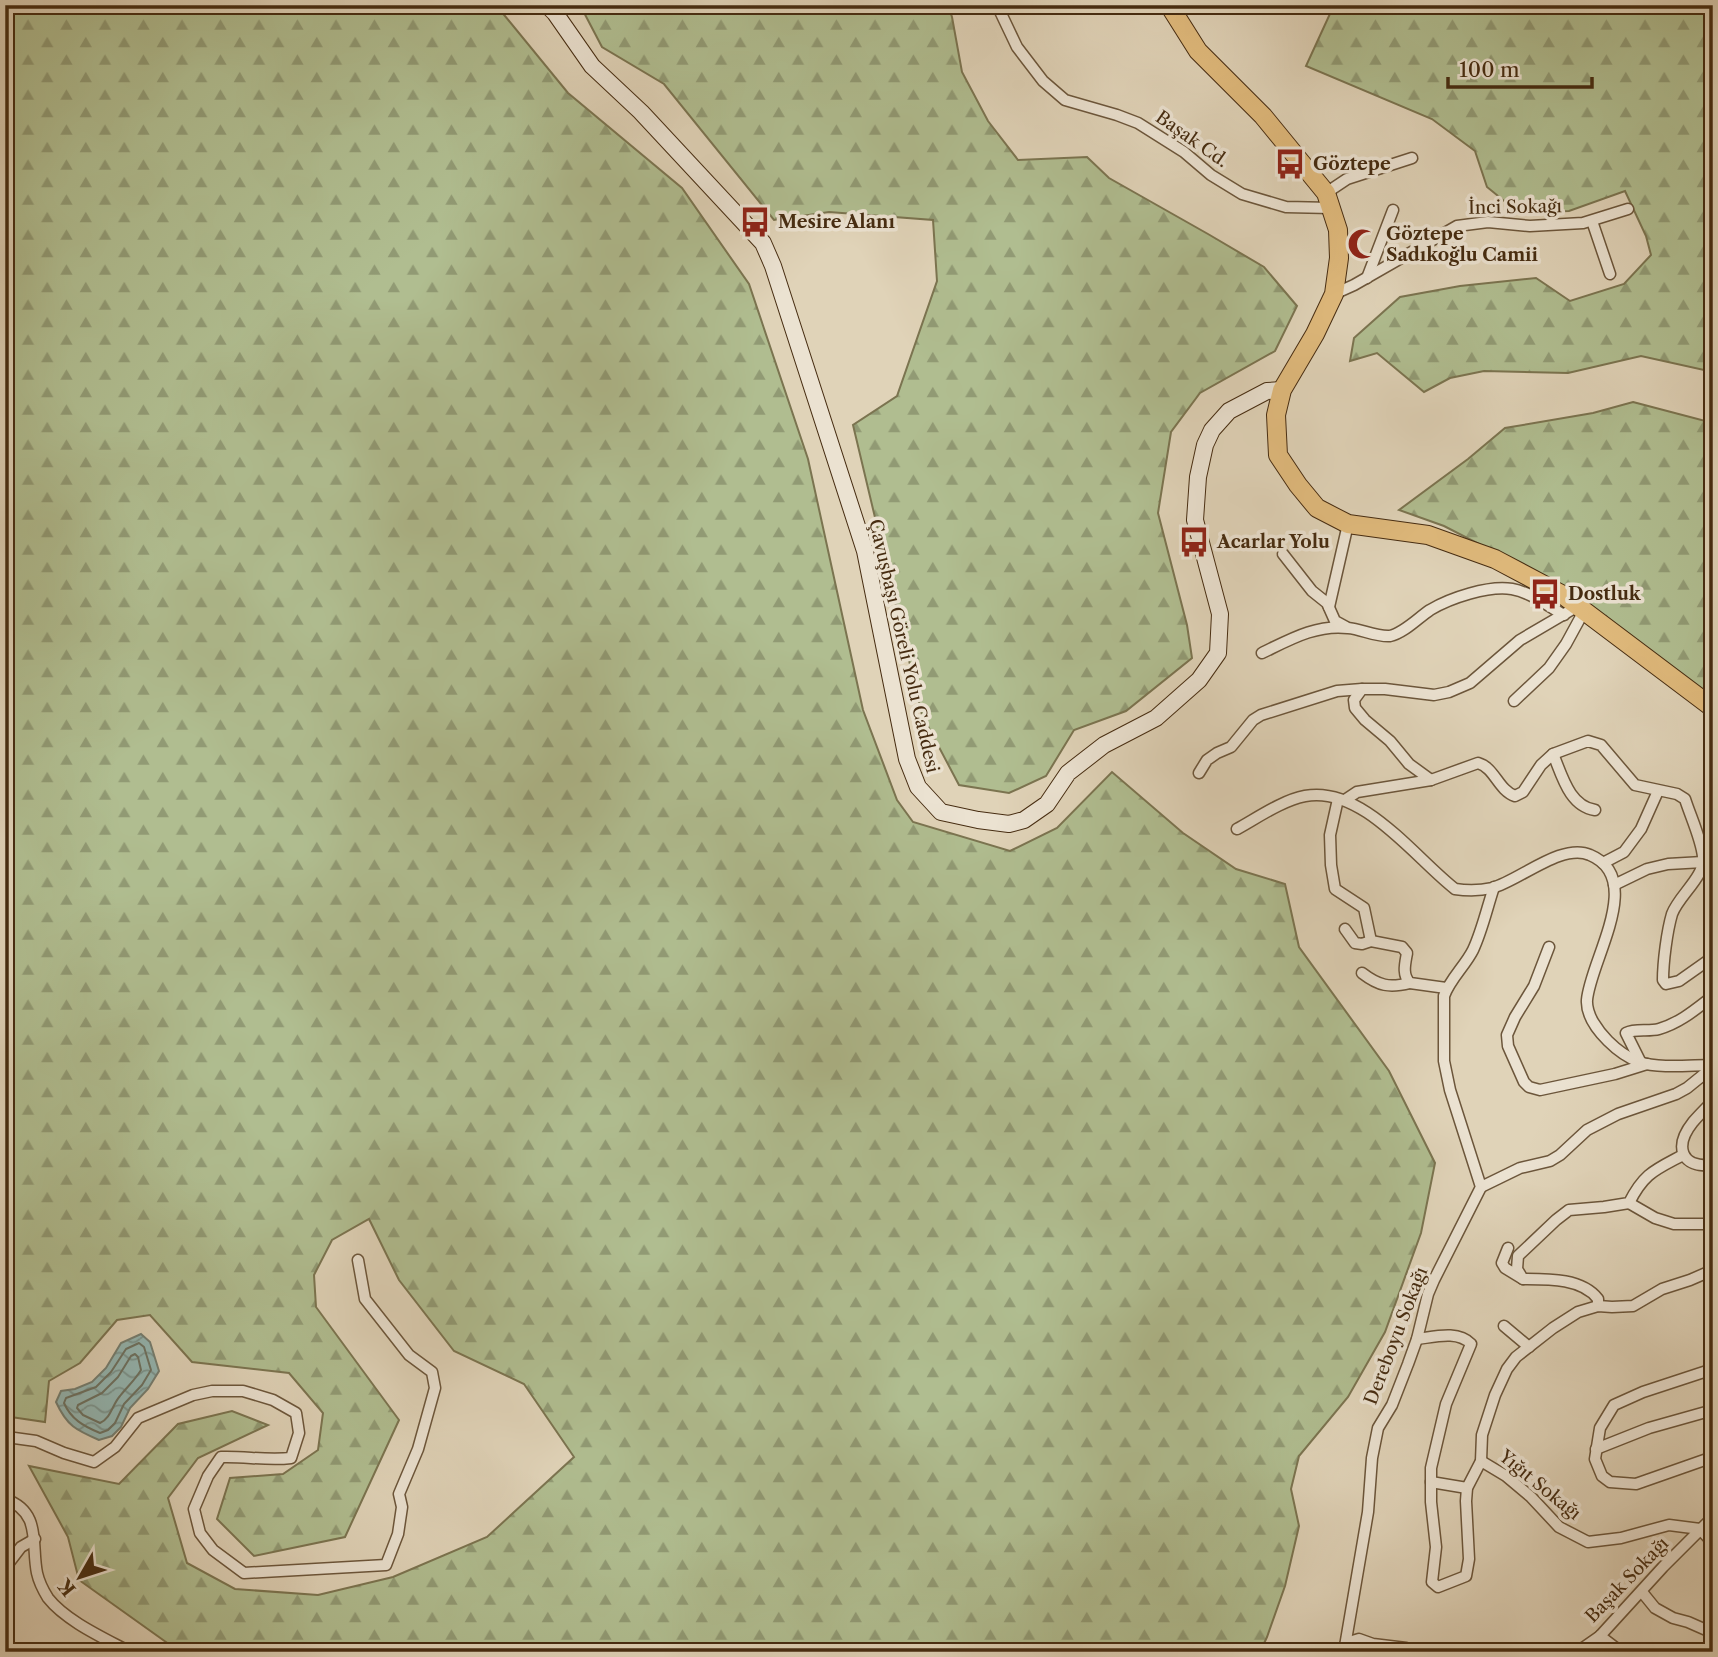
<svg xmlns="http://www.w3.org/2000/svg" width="1718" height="1657" viewBox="0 0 1718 1657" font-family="'Libre Caslon Text',serif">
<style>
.forest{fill:url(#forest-firs);stroke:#7b7450;stroke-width:2}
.water{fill:url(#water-waves);stroke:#757f72;stroke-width:2}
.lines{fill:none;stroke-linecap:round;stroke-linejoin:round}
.shore{stroke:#6d7262;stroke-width:2}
.minor-casing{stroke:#6c563b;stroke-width:13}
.secondary-casing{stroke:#462c11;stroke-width:18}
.primary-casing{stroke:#462c11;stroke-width:20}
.minor{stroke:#ebe2d1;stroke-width:10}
.secondary{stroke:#ebe2d1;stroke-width:16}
.primary{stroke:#e0ba7c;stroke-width:18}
.labels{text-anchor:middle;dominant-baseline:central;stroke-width:7;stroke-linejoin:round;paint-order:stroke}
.street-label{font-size:18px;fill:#462c11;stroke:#ebe2d1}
.poi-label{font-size:18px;font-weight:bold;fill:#462c11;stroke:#ebe2d1;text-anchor:start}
</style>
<defs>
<pattern id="forest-firs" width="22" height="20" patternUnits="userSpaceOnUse" patternTransform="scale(1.75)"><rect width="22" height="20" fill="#b0bd90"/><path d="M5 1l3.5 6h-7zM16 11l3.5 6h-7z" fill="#919a74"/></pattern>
<pattern id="water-waves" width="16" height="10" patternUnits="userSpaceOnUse" patternTransform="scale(1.75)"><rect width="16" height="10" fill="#94b7b3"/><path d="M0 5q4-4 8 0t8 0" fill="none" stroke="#7b9590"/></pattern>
</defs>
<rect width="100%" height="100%" fill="#e0d3b8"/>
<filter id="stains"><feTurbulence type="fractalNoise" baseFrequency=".00286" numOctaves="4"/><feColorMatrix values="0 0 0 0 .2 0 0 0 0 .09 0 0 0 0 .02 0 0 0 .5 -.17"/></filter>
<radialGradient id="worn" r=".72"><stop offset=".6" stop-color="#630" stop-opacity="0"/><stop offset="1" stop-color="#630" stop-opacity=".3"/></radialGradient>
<g class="forest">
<polygon points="5,5 496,5 568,93 682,188 749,284 808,459 863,710 897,800 913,822 1010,851 1057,828 1112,772 1183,833 1236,869 1285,884 1299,947 1389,1071 1435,1163 1421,1233 1385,1332 1348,1397 1299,1456 1291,1489 1299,1526 1285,1586 1267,1637 1260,1652 180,1652 79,1580 68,1537 29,1466 119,1484 178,1424 232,1411 268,1425 198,1458 168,1498 187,1563 235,1589 318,1595 393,1577 487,1537 574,1457 524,1384 454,1351 399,1280 369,1219 332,1240 314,1275 316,1307 399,1420 345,1537 254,1556 217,1519 230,1478 283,1474 318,1450 323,1413 289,1373 192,1362 150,1315 117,1320 80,1363 49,1381 45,1422 11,1417 5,1418"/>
<polygon points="580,5 948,5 952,17 962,72 988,121 1018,160 1087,157 1109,178 1208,234 1264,267 1297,306 1275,351 1200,393 1171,432 1158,513 1187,625 1192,658 1126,711 1074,730 1046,776 1009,793 959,785 922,715 853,425 897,396 937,281 933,220 829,212 774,220 664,84 602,47"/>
<polygon points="1334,5 1713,5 1713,368 1704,370 1641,356 1568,373 1484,371 1450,378 1424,392 1377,353 1350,361 1354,338 1400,297 1460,286 1536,278 1570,301 1624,284 1651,255 1646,236 1625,191 1569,211 1519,213 1487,187 1475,151 1432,119 1306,66"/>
<polygon points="1633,402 1713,423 1713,707 1526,568 1444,526 1399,510 1468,459 1505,428 1593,413"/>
</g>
<path class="water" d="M141,1334l9,8 9,29 -11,18 -18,19 -9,19 -9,9 -13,4c-23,-10 -32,-14 -43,-38l5,-11 14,-2 17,-7 14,-14 15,-25z"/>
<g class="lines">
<g class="shore">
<path d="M139,1343l5,4 7,23 -9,15 -18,19 -9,19 -7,7 -8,3c-17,-7 -29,-14 -36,-30l2,-5 30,-11 15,-15 15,-23z"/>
<path d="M135,1354l3,3 3,13c-6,10 -14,17 -21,26 -8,9 -9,22 -20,27l-17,-8 -6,-7 1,-3 24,-12 16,-16 13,-21z"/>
</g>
<g class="minor-casing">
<g id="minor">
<polyline points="997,5 1017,47 1043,81 1065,100 1117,115 1138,123 1184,152 1211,175 1242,194 1286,207 1331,208"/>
<polyline points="1326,193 1347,179 1412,158"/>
<polyline points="1592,221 1610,274"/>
<polyline points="1367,278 1393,210"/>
<polyline points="1334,294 1354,285 1457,226 1488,222 1530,226 1583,223 1628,209"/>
<polyline points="1283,554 1312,591 1327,603 1335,621 1346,627"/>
<polyline points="1329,607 1348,524"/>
<path d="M1262,653c27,-13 54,-29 86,-25 13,1 28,9 42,8 14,-3 28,-18 40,-26 20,-12 59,-25 82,-21 18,3 36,17 52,26"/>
<polyline points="1514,701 1549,668 1566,644 1584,611"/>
<path d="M1553,754c9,21 16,52 42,56"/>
<polyline points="1199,773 1207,760 1217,753 1231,747 1253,720 1261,715 1337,691 1362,689"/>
<polyline points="1431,780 1409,764 1390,741 1365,720 1355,708 1354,700 1362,689 1385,689 1434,695 1449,692 1470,683 1520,640 1578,606"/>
<polyline points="1338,799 1330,835 1331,865 1335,889 1364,908 1371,941"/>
<path d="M1345,800l12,-8 74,-12 47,-17c17,5 20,27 37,33l8,-4 18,-27 12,-11 35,-13 13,4 34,40 42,9 8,5c5,16 17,42 18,58 2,20 -24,38 -31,57 -5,17 -9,48 -9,66l3,4 13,-3 34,-24"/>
<path d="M1237,829c20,-11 46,-29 68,-33 57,-11 110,62 150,93 13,2 24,2 37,-1 27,-7 70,-46 98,-33 56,23 0,106 -3,145 -1,15 11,31 21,41 10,10 18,16 31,21 21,7 52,3 74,3"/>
<polyline points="1603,863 1624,852 1641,829 1658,791"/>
<polyline points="1614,885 1647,869 1668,864 1703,862"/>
<path d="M1345,929l10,14 7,1 9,-3 31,6 5,6c-2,11 -5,22 3,30l36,5"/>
<polyline points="1549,947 1534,986 1515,1017 1507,1035 1508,1046 1524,1082 1529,1087 1540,1090 1615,1074 1647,1064"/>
<path d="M1362,973c17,13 27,15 48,10"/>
<path d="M1641,1063l-15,-30c10,-5 22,-1 33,-4 21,-6 37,-20 54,-33"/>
<path d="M1713,1101c-7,7 -14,14 -20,21 -19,24 -13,46 20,43"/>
<polyline points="1481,1187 1520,1168 1550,1161 1560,1155 1587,1130 1618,1114 1676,1094 1687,1088 1713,1067"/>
<polyline points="1629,1203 1655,1218 1674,1224 1713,1224"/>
<polyline points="1508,1248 1502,1263 1505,1268 1523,1279"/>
<path d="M1598,1306v-7c-16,-21 -51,-20 -75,-20l-6,-10 1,-13 38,-36 13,-10 35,-3 25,-4c15,-30 26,-33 54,-48"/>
<polyline points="1504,1326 1529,1347"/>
<path d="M1417,1339c17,-2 41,-9 54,5l-25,60 -15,64v14l36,6"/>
<polyline points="1713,1369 1643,1392 1614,1405 1600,1428 1595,1459 1602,1476 1610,1482 1636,1484 1713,1457"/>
<path d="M5,1438l2,-1 29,4 28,12 30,9 21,-15 23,-29 55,-23 19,-4h31l30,9 23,13 3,20 -8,25c-24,3 -46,-2 -70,-1l-13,19 -14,33 6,24 13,17 31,23 142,-8 12,-31 4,-27 -3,-13 19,-45 17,-61 -3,-16 -23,-17 -44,-56 -7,-39"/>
<polyline points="1596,1449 1649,1428 1713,1410"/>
<polyline points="1481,1461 1506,1476 1531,1497 1559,1527 1588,1542 1621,1538 1669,1525 1700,1529"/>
<polyline points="1431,1482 1431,1502 1436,1547 1432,1582 1438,1587 1466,1576 1469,1559 1466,1501 1467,1488 1481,1461 1482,1435 1495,1395 1507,1369 1516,1357 1553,1328 1578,1312 1598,1306 1612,1307 1633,1306 1662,1289 1690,1280 1713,1270"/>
<path d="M5,1499c37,13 26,45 32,74 2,9 6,17 11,25 18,23 56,40 82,54"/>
<polyline points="1700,1529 1713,1543"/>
<polyline points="5,1568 21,1547 35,1539"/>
<polyline points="1642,1592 1655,1608 1673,1618 1688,1622 1713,1633"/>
<polyline points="1600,1636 1621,1652"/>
<polyline points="1346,1643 1359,1639 1373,1644 1406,1648 1414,1652"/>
<path d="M1344,1652l24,-140 4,-54 6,-30 14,-23 16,-41 9,-25 11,-45 6,-14 47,-93 -31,-97 -6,-29v-65c6,-17 21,-30 29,-46 9,-19 14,-42 21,-63"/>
<polyline points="1577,1652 1600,1636 1663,1567 1713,1517"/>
<polyline points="1706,1652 1713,1641"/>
</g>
</g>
<g class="secondary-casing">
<polyline id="secondary" points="547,5 555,13 592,66 641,112 763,243 773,266 865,551 907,759 918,787 941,812 978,820 1009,824 1024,820 1047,804 1068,773 1104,745 1156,718 1199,680 1218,653 1220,614 1195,520 1198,477 1205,445 1212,430 1229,411 1267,391 1282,390"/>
</g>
<g class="primary-casing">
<polyline id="primary" points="1169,5 1198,51 1263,116 1326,193 1338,230 1339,258 1334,294 1315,334 1282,390 1276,415 1278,455 1298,485 1317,508 1348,524 1428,535 1495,559 1563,595 1713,708"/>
</g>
<use href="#minor" class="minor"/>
<use href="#secondary" class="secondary"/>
<use href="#primary" class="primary"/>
</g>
<defs>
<g id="bus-bare" transform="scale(2.415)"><path d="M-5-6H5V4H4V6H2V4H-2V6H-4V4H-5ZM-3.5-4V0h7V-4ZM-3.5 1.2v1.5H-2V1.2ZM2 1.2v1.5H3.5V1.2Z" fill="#8f2418" stroke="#ebe2d1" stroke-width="2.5" paint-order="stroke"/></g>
<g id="mosque-bare" transform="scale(2.415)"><path d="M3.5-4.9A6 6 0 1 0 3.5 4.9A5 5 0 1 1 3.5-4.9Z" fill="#8f2418" stroke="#ebe2d1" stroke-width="2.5" paint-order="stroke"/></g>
</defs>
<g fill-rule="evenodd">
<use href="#bus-bare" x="1290" y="164"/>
<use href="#bus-bare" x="755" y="222"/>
<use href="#mosque-bare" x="1363" y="244"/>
<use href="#bus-bare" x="1194" y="542"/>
<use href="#bus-bare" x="1545" y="594"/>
</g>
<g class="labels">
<g class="street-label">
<text transform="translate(1192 139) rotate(35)">Başak Cd.</text>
<text transform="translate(1515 207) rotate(-1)">İnci Sokağı</text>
<text transform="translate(904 646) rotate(77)">Çavuşbaşı Göreli Yolu Caddesi</text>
<text transform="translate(1396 1336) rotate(-69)">Dereboyu Sokağı</text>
<text transform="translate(1540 1485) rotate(39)">Yığıt Sokağı</text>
<text transform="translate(1627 1580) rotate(-46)">Başak Sokağı</text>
</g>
<g class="poi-label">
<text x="1313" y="164">Göztepe</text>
<text x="778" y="222">Mesire Alanı</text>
<text x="1386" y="234">Göztepe<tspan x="1386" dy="21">Sadıkoğlu Camii</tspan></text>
<text x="1217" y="542">Acarlar Yolu</text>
<text x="1568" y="594">Dostluk</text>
</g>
</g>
<rect width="1718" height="1657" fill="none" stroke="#e0d3b8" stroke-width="28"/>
<rect x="7" y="7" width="1704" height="1643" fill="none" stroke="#462c11" stroke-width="3.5"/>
<rect x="14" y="14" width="1690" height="1629" fill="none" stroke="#462c11" stroke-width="2"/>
<g transform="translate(80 1577) rotate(231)" stroke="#ebe2d1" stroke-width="5" paint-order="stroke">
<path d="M0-5L12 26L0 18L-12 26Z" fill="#462c11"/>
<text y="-10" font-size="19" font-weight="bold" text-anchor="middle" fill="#462c11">K</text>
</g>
<path d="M1448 77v10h144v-10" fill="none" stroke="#462c11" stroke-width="3.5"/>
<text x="1459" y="77" font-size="21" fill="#462c11" stroke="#ebe2d1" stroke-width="5" paint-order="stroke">100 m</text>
<rect width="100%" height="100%" filter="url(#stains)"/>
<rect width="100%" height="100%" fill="url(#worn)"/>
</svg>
